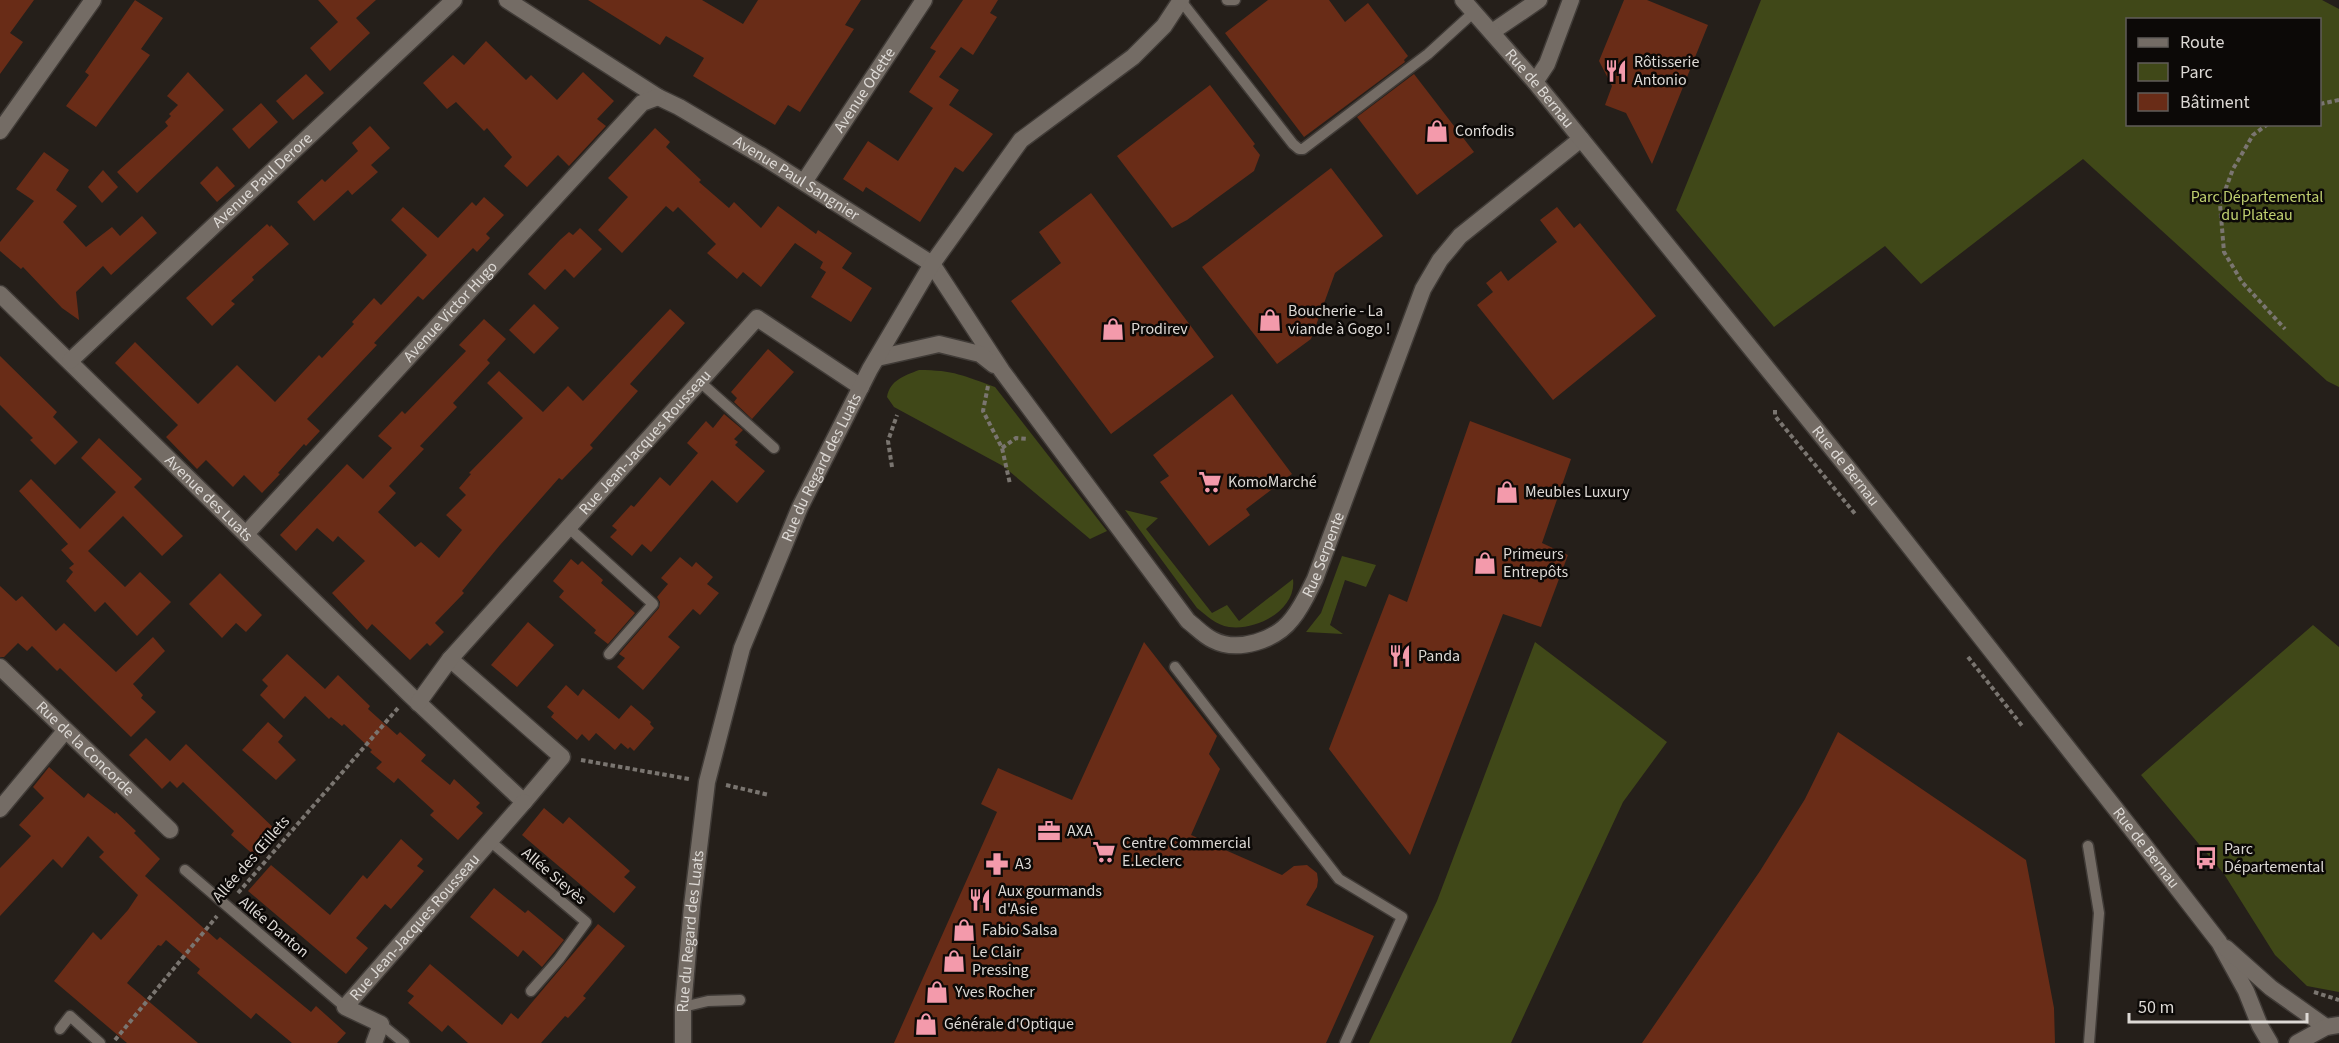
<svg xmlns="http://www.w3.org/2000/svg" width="2339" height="1043" viewBox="0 0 2339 1043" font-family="'Source Sans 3',sans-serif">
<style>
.green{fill:#404818;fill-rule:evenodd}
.building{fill:#692c17}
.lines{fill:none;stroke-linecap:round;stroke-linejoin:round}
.service-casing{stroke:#403b37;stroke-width:13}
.minor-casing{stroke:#403b37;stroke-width:19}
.tertiary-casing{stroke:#403b37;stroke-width:19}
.path{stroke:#7a7570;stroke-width:4;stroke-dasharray:4.5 3;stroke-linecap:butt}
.service{stroke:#746c65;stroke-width:10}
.minor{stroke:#746c65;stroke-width:16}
.tertiary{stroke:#746c65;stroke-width:16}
.labels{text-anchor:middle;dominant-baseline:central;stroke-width:5;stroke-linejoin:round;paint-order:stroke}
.poi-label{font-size:16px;fill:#ddd9d5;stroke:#0c0907;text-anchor:start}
.street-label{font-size:16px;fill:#ddd9d5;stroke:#0c0907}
.park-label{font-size:16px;fill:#c0d070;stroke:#0c0907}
</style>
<rect width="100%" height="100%" fill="#251f1a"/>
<g class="green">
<path d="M1761,0h561l17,9v378l-12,-6 -244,-222 -162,125 -36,-38 -111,81 -98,-117zM2128,20h192v104h-192z"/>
<path d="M919,370c35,0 45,6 76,17l112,144 -17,8 -87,-73 -109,-59 -7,-10c3,-17 17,-21 32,-27z"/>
<path d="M1125,510l33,8 -12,11 66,84 15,-8 12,16 54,-42c4,31 -37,52 -64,48 -13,-2 -22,-11 -32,-19z"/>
<polygon points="1342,556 1376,565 1366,587 1345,580 1330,625 1343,634 1306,632 1321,613"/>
<polygon points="2313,625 2339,647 2339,992 2307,986 2275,955 2224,874 2141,775"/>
<polygon points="1535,642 1667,742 1623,802 1511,1043 1369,1043 1437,901"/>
</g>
<g class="building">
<polygon points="0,0 34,0 10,33 23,42 0,74"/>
<polygon points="135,0 163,18 141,49 150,55 96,127 66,106 89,75 85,72"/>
<polygon points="318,0 376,0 356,18 370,33 330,71 310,48 338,22"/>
<polygon points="588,0 702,0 743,24 758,0 861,0 845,25 854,29 800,112 788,105 775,125 693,76 704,58 666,36 660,45"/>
<polygon points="963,0 998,0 990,13 997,17 973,55 961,47 939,77 959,90 949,105 993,134 963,172 955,167 920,222 866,187 863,192 843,179 868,141 898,161 933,108 909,92 936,51 930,48"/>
<polygon points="1268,0 1329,0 1345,22 1368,3 1408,56 1404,60 1405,62 1304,137 1225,33"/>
<polygon points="1624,0 1647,0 1708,25 1652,164 1626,113 1605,105 1612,86 1599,61"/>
<polygon points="486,41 526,80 531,75 557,100 583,72 614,101 597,119 606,126 569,166 558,155 527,187 504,166 512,157 487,128 484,131 456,102 447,109 423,83 453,55 464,65"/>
<polygon points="188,72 224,110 137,193 117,172 168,126 165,122 171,116 169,114 178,105 167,96"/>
<polygon points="306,74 324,93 293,120 276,101"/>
<polygon points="1414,74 1474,152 1417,195 1357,117"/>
<polygon points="1210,85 1255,144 1253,146 1260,155 1254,171 1187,220 1172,228 1117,156"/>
<polygon points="261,103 278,122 249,149 232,129"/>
<polygon points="370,126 390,148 371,165 378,172 352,195 348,190 314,221 297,202 322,179 325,182 358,151 352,143"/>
<polygon points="655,128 670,142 666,147 701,180 699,182 729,208 734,202 761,228 778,206 816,234 818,230 852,253 842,268 872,288 851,322 811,297 826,272 820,268 823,262 795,243 761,287 743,272 737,279 707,253 716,244 678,207 673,212 666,206 622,253 598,230 628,197 608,178"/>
<polygon points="44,152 69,170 56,190 77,206 63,222 86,247 112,227 120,236 142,216 157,233 111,275 103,266 76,292 79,320 62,308 23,267 21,269 0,251 0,242 34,201 16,189"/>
<polygon points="217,166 235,186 217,202 200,183"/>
<polygon points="1331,168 1383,236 1335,273 1311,339 1277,364 1202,267"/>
<polygon points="103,170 118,187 102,203 88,187"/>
<polygon points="1091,193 1214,357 1111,434 1011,301 1061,263 1039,232"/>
<polygon points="484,197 504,215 486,234 490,238 477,252 473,248 423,300 418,296 374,343 377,345 307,419 320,431 306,446 304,444 278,473 280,474 262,493 244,475 233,487 206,460 197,469 166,437 178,425 115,363 135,342 198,404 237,365 275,402 319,355 322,358 354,324 352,322 374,298 381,305 427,255 391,220 403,207 438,238 472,202 476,206"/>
<polygon points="1557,207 1574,228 1580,223 1656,316 1553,400 1477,305 1493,292 1486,283 1501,271 1508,281 1557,242 1540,220"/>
<polygon points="267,224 270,227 271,225 289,244 252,277 254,280 231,301 235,304 212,326 186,298"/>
<polygon points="580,228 602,249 574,278 565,269 545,290 528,274 560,240 569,232 573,235"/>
<polygon points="534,304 559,328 534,354 509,330"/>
<polygon points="670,309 685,323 630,384 638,391 590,445 593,448 562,480 559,478 500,545 462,591 464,593 435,623 444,632 430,646 427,643 410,660 372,624 367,630 332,593 365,561 338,536 333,542 317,528 296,551 280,535 347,464 363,479 392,448 378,436 402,411 405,414 466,351 459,345 484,319 506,339 487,360 490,363 453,403 457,407 420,446 424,449 389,486 396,493 378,512 415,547 421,542 439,558 462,530 446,515 466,495 459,488 471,474 469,473 523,418 487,383 499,371 543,412 568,386 583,401"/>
<polygon points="768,349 794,372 752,419 734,402 737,398 731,392"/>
<polygon points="0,356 57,412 53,417 78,442 55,465 30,440 33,438 0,405"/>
<polygon points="1232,394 1292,474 1246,509 1250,515 1209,546 1160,482 1169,476 1153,455"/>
<polygon points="724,414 743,430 734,439 738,442 735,445 765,471 737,503 712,480 651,552 642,544 632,556 610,537 617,530 612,526 631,505 634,507 660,477 670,486 698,453 687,443 706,421 713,428"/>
<polygon points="1470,421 1571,459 1542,543 1568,555 1541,627 1503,614 1410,855 1329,749 1389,594 1407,602"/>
<polygon points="99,438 142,479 134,487 183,536 162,556 123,516 88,551 125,587 140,572 171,602 137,636 105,602 95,612 66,581 73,572 69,568 74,564 61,550 68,544 19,491 31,479 80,529 116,492 81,458"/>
<polygon points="680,557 692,567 696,562 713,577 707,584 719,593 700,615 693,609 668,637 680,647 643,690 617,667 625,658 619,654 659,608 660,602 657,597 668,584 661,578"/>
<polygon points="571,559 578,565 582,561 603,580 601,583 635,613 608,644 594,633 596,630 559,597 564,591 553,581"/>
<polygon points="220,573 262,615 246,632 236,623 222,638 189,604"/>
<polygon points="0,586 16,601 22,596 56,631 64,623 116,672 153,637 165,651 133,684 143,695 141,698 156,712 131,737 60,668 57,671 32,646 27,651 18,643 4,657 0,657"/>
<polygon points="528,622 554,645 517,687 491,665"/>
<polygon points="1144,642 1217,736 1209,754 1220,769 1191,835 1282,875 1294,866 1307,865 1317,873 1318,880 1317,887 1306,905 1374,936 1326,1043 894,1043 997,812 981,804 998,768 1072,800"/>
<polygon points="287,654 325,689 338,675 370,706 368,709 397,735 400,732 426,755 421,761 450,785 454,779 480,803 476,807 483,813 458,840 430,815 434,811 398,778 394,783 376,768 382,762 370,752 372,750 344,724 342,726 331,717 329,719 305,696 284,719 260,695 268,686 262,680"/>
<polygon points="566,685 578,696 583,689 619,719 631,705 651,722 650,724 654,728 634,751 630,747 628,749 621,743 615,750 596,733 589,741 582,734 577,740 551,717 554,713 547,707"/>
<polygon points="268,722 283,736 278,742 296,760 276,780 242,750"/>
<polygon points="1838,732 2026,860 2054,1008 2055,1043 1642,1043 1760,871 1805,799"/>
<polygon points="146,738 170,761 186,744 279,833 257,858 231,835 234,831 183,782 177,788 170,781 162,789 129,755"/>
<polygon points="49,767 84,798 88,793 115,814 116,812 136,831 134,833 160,859 145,876 217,940 220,937 311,1012 316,1006 346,1033 337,1043 292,1043 256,1013 251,1019 197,973 200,969 166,940 161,946 158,945 127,983 198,1043 127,1043 54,981 93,932 101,940 128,910 138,895 99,857 104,852 88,836 62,868 53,859 0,916 0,868 31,836 19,825 44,798 33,787"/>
<polygon points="544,808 563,824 569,817 630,871 624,877 636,887 614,913 522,835"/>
<polygon points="401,839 423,859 417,866 424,871 391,909 385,904 356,938 368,948 346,974 248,891 271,865 330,915 363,875 367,879"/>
<polygon points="494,888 525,913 528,910 564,940 542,967 523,950 518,957 470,917"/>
<polygon points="598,924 625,946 583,996 586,998 568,1018 565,1016 541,1043 468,1043 448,1025 442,1032 408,1003 414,996 407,991 430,964 502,1025 511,1013 518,1019"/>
</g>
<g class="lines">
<g class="service-casing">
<g id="service">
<polyline points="1227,0 1235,0"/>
<polyline points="1181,1 1293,144 1299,149 1303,149 1428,54 1474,12"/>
<polyline points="699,381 774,448"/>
<polyline points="569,528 653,604 609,654"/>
<polyline points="1175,667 1339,879 1402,917 1345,1043"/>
<polyline points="491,842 586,922 559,959 531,991"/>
<polyline points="2088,846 2099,913 2089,1043"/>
<polyline points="185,870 345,1007"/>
<polyline points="683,1007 708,1001 740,1000"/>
<polyline points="381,1024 404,1043"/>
<polyline points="60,1029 70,1016 100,1043"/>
</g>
</g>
<g class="minor-casing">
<g id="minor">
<path id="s1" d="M507,0l151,97 21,10 83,49 170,108 70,107 186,250c8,6 16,15 25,19 25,13 63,0 79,-21 10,-12 16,-26 23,-40l108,-290 17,-29 20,-24 121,-97"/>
<polyline points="1492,32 1539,0"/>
<polyline points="1535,82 1547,64 1571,0"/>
<polyline points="0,131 93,0"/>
<path id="s2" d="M804,182l120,-182"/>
<path id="s3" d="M0,294l409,400 115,108 38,-45 -112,-98"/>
<polyline points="877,358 939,344 980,354 994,365"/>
<path id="s4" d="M70,361l384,-361"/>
<path id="s5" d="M246,534l396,-431 16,-6"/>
<path id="s6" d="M0,667l170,163"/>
<path id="s7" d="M418,703l32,-44 307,-341 104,69"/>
<polyline points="0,809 65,731"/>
<path id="s8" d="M374,1043l7,-19 -36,-17 179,-205"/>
<path id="s9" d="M683,1043v-36l9,-101 15,-124 35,-134 58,-141 70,-138 62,-105 89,-124 112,-83 31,-31 17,-26"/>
</g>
</g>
<g class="tertiary-casing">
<g id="tertiary">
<path id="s10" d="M1463,0l72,82 316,390 293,373 75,97 27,49 14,35 10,17"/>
<polyline points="2226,948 2271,988 2326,1027"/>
<polyline points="2297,1043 2326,1027 2339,1025"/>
</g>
</g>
<g class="path">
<polyline points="2320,104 2339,100"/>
<polyline points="2268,124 2253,135 2233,169 2220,204 2224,252 2242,282 2285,329"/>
<polyline points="988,386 983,411 1002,448 1010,484"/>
<polyline points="1775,410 1775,416 1856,515"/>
<polyline points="1002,448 1016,438 1028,439"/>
<polyline points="892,467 888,441 897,415"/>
<polyline points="1968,657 2023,727"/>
<polyline points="581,760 689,779"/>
<polyline points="726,785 769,795"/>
<polyline points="238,893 398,708"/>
<polyline points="2314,992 2339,1000"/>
<polyline points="115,1040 217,916"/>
</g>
<use href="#service" class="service"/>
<use href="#minor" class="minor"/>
<use href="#tertiary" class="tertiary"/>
</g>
<defs>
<g id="restaurant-bare" transform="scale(1.8)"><path d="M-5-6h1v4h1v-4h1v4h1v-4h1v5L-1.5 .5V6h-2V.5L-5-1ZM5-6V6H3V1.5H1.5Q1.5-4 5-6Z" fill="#f39aab" stroke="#0c0907" stroke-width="2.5" paint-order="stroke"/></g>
<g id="shop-bare" transform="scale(1.8)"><path d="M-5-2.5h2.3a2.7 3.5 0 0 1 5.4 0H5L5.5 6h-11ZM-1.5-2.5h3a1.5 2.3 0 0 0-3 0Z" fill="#f39aab" stroke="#0c0907" stroke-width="2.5" paint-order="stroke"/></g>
<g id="supermarket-bare" transform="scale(1.8)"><path d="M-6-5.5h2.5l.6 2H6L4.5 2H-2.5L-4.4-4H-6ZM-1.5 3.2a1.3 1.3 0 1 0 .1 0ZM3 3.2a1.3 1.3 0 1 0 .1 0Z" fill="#f39aab" stroke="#0c0907" stroke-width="2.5" paint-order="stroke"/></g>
<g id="office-bare" transform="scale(1.8)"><path d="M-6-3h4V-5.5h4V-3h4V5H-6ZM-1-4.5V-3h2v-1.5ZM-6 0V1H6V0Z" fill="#f39aab" stroke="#0c0907" stroke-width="2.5" paint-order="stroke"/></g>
<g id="bus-bare" transform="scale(1.8)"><path d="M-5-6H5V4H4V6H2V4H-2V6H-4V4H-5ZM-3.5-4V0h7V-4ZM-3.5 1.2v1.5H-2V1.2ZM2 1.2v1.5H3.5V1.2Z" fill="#f39aab" stroke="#0c0907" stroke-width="2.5" paint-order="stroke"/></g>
<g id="pharmacy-bare" transform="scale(1.8)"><path d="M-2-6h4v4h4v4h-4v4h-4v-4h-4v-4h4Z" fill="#f39aab" stroke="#0c0907" stroke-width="2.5" paint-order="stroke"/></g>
</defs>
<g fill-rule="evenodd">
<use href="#restaurant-bare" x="1616" y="71"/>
<use href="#shop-bare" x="1437" y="131"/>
<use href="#shop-bare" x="1270" y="320"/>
<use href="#shop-bare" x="1113" y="329"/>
<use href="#supermarket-bare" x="1210" y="482"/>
<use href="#shop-bare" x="1507" y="492"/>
<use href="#shop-bare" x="1485" y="563"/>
<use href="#restaurant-bare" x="1400" y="656"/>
<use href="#office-bare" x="1049" y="831"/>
<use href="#supermarket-bare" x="1104" y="852"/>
<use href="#bus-bare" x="2206" y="858"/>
<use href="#pharmacy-bare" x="997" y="864"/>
<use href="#restaurant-bare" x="980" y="900"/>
<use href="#shop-bare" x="964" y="930"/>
<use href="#shop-bare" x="954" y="961"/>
<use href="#shop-bare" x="937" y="992"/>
<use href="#shop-bare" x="926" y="1024"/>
</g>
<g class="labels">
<g class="poi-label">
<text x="1634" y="62">Rôtisserie<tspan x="1634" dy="18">Antonio</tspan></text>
<text x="1455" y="131">Confodis</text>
<text x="1288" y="311">Boucherie - La<tspan x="1288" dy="18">viande à Gogo !</tspan></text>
<text x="1131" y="329">Prodirev</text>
<text x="1228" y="482">KomoMarché</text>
<text x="1525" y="492">Meubles Luxury</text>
<text x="1503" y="554">Primeurs<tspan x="1503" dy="18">Entrepôts</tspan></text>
<text x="1418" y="656">Panda</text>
<text x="1067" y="831">AXA</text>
<text x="1122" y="843">Centre Commercial<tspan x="1122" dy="18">E.Leclerc</tspan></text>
<text x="2224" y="849">Parc<tspan x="2224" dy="18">Départemental</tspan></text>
<text x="1015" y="864">A3</text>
<text x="998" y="891">Aux gourmands<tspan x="998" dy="18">d'Asie</tspan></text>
<text x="982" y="930">Fabio Salsa</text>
<text x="972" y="952">Le Clair<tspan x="972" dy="18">Pressing</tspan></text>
<text x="955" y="992">Yves Rocher</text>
<text x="944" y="1024">Générale d'Optique</text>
</g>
<g class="street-label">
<text stroke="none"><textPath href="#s10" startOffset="117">Rue de Bernau</textPath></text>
<text stroke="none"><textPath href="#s2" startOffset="110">Avenue Odette</textPath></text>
<text stroke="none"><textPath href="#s1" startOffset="340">Avenue Paul Sangnier</textPath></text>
<text stroke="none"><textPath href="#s4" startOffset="264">Avenue Paul Derore</textPath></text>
<text stroke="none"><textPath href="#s5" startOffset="302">Avenue Victor Hugo</textPath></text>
<text stroke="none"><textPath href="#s7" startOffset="346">Rue Jean-Jacques Rousseau</textPath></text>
<text stroke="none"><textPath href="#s10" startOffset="603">Rue de Bernau</textPath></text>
<text stroke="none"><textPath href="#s9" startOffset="598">Rue du Regard des Luats</textPath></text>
<text stroke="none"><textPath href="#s3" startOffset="292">Avenue des Luats</textPath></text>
<text stroke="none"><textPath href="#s1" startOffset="1131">Rue Serpente</textPath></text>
<text stroke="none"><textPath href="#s6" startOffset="118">Rue de la Concorde</textPath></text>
<text stroke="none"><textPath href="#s10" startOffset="1089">Rue de Bernau</textPath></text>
<text transform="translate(251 859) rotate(-49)">Allée des Œillets</text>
<text transform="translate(554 876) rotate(40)">Allée Sieyès</text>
<text transform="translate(274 927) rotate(40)">Allée Danton</text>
<text stroke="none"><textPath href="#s8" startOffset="166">Rue Jean-Jacques Rousseau</textPath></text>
<text stroke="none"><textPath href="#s9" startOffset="112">Rue du Regard des Luats</textPath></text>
</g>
<g class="park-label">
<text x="2257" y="197">Parc Départemental<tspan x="2257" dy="18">du Plateau</tspan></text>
</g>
</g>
<rect x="2126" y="18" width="195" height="108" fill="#0c0907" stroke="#605c59" stroke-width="1.5"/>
<rect x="2138" y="38" width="30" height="9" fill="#746c65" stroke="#605c59" stroke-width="1.5"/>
<text x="2180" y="48" font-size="18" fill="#ddd9d5">Route</text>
<rect x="2138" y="63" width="30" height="18" fill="#404818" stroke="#605c59" stroke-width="1.5"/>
<text x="2180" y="78" font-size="18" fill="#ddd9d5">Parc</text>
<rect x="2138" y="93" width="30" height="18" fill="#692c17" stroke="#605c59" stroke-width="1.5"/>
<text x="2180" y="108" font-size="18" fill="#ddd9d5">Bâtiment</text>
<path d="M2129 1013v9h178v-9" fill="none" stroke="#ddd9d5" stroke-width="3"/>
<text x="2138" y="1013" font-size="18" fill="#ddd9d5" stroke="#0c0907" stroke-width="4.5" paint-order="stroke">50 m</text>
</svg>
